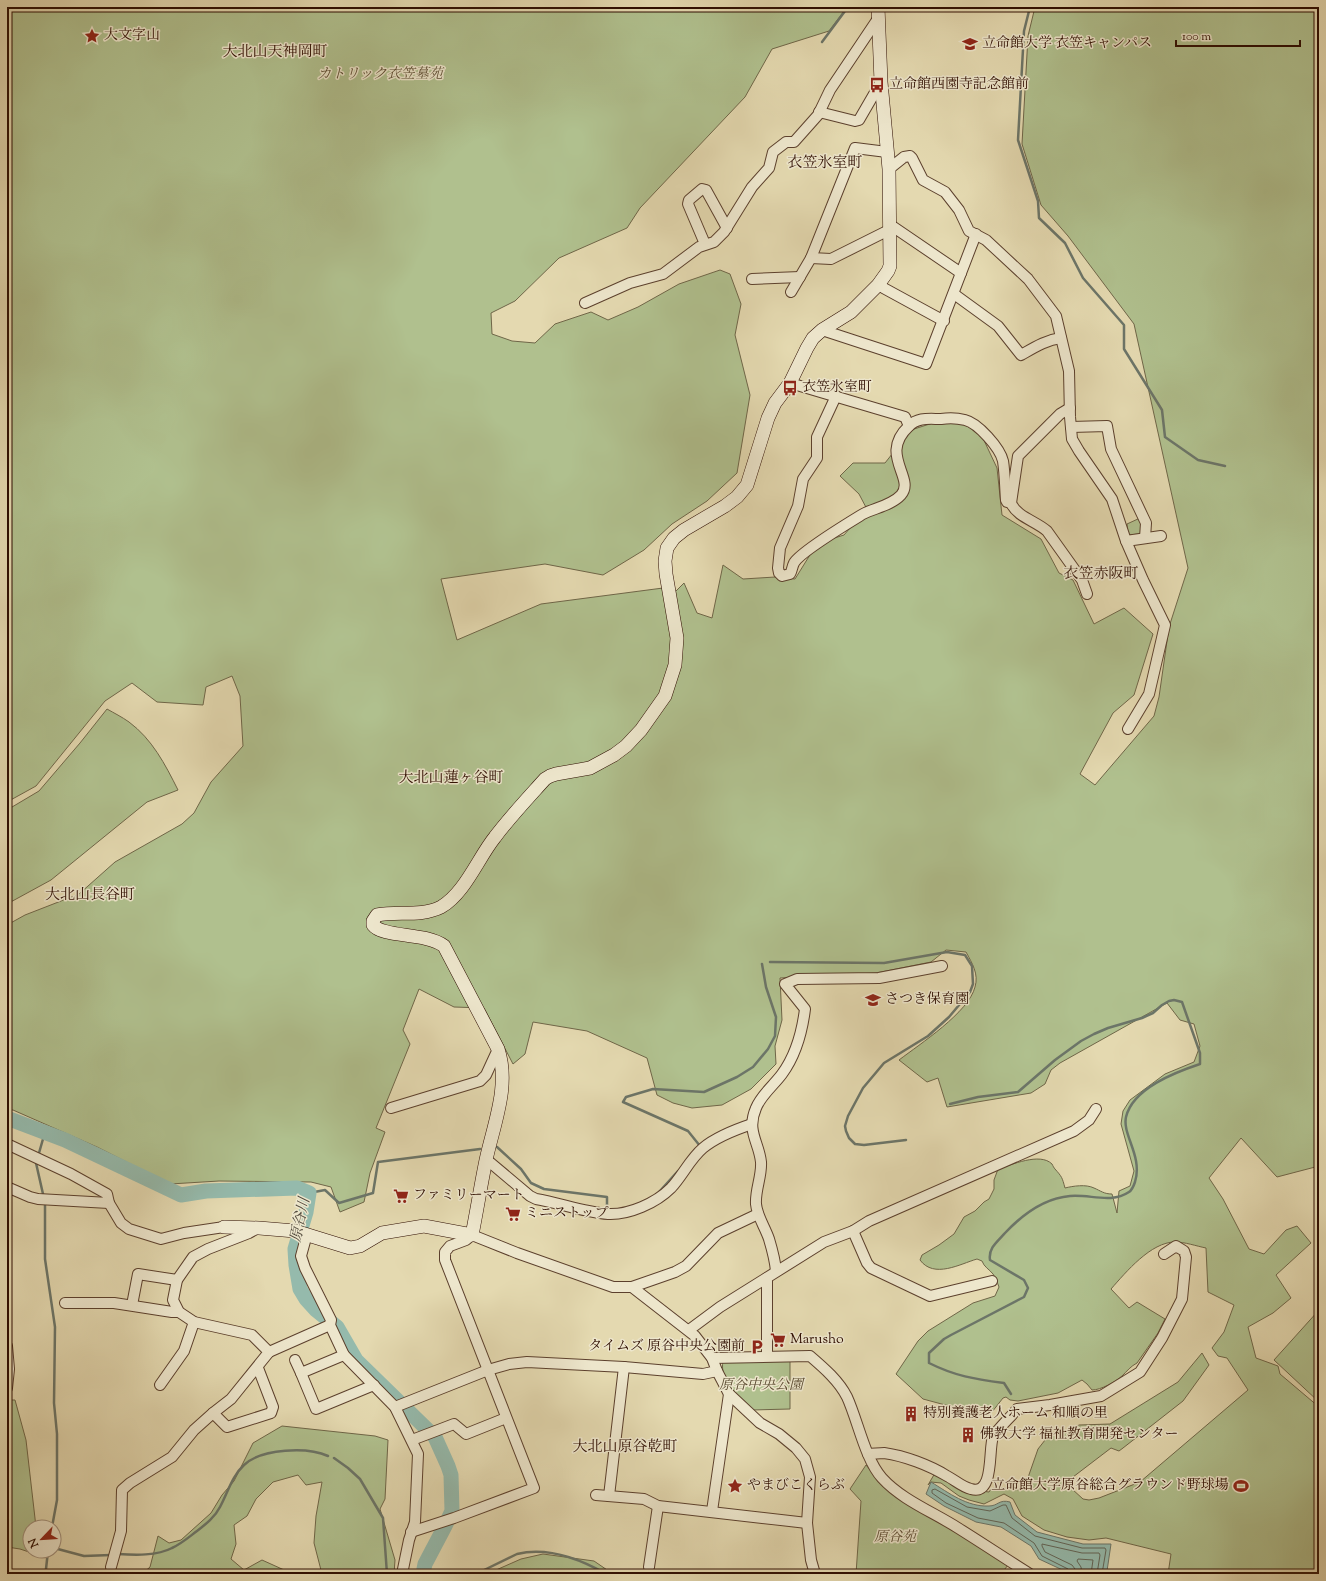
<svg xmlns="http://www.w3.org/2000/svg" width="1326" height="1581" viewBox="0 0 1326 1581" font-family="'Sorts Mill Goudy','Noto Serif JP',serif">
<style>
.green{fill:#b0c08e;stroke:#6f6648}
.water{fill:#95baac;stroke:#6c7568}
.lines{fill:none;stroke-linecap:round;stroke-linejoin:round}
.shore{stroke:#626456;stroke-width:1}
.stream{stroke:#6c7568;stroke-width:2.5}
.river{stroke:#95baac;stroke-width:15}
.street-casing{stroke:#5c402d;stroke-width:12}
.secondary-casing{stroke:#2e0d01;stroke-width:14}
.street{stroke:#ede6cc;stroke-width:10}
.secondary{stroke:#ede6cc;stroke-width:13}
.labels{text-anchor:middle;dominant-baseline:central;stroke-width:3;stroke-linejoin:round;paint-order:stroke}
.poi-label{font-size:14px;fill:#2e0d01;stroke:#ede6cc;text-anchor:start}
.park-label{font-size:14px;font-style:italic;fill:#5c4c32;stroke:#ede6cc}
.neighbourhood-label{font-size:15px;fill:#2e0d01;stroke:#ede6cc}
.water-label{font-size:15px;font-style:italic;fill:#524a3d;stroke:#ede6cc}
</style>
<rect width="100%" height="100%" fill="#e4d9b0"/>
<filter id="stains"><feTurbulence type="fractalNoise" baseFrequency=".005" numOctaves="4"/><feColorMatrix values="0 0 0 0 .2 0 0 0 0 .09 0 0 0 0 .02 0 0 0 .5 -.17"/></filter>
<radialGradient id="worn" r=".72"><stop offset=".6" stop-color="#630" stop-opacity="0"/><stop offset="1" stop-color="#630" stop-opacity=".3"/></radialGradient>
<g class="green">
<path d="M7,7h840l-18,24 -57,18 -27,48 -105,111 -13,20 -68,30 -44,43 -24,12 1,21 20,7 23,2 20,-19 36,-12 17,8 30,-13 41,-23 41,-14 10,4 11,30 -6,31 15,60 -13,78 -30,28 -35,23 -28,26 -41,25 -58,-11 -104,15 16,61 84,-36 122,-16 10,6 11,-11 13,30 15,5 11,-53 20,14 32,-2 20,2 18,-29 15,-10 16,-5 12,-14 13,-8 -10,-19 -19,-18 13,-13h32l26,-33 28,-9 21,1 21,12 16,34 5,47 39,24 18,34 14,7 21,44 30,-16 29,26 -19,61 -21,18 -33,61 15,11 59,-69 5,-19 10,-70 19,-59 -54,-244 -66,-88 -27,-31 -19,-61 6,-108 7,-29h284v1159l-42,11 -36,-39 -32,40 14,21 26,50 15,5 22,-24 11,-4 14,17 -35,32 15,23 -18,15 -25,14 8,31 22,8 2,8 39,33v167h-151l3,-20 -65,-16 -17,2 -22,-3 -23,-7 -22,-14 -9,-17 -9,-5 -20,10 -15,-4 -10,-4 -18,-13 -10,-1 -3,3 7,-12 46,18 8,1 2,-3c10,-4 22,3 33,0l14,-40 11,-14c10,-3 21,-4 30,-10l31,-1 68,-42 24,-29 7,12 -26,36 -60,47 -4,3 -8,-3 -38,29 -2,7 1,5 11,10 6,1 10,-2 41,-16 108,-92 -21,-32 -9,-2 -6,-8 12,-16 10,-27 -26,-13 -2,-44c-10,-2 -21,-6 -31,-6 -24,0 -49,30 -64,47l18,19 8,-6 28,17 -7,14 -21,30c-6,3 -10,8 -15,13 -7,6 -21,14 -30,14l-5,-6 -5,-4 -24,13 -40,8 -8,-1 -4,-3 -3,1 -11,14 -27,1 -16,-7 -26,-7 -27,-25 22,-33 10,-10 45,-28 22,-7 4,-9c-2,-5 -3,-9 -6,-13 -4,-5 -9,-7 -11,-13l-5,-2c-17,5 -43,20 -57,1l2,-5 17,-10 15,-11 10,-17 11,-6 9,-9 5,-3 5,-10v-9l4,-11c13,-4 42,-17 54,-5 1,2 2,4 3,5 7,8 7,8 10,19 8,-2 21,-4 29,0 7,3 10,6 18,6l5,19 2,-22 11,-5 4,-15 -13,-47 2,-13 7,-11 35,-26 29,-12 6,-16 -6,-22 -14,-4 -13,-17 -107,60 -9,7 -6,14 -14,9 -84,14 -9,-29 -11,4 -28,-22c21,-16 70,-48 76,-73 4,-13 -3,-24 -9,-35l-20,-2 -15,12 -55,11 -96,5 2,42 -7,26 1,18 -25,25 -29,16 -30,3 -19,-5 -16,-8 -10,-37 -60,-27 -54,-9 -8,32 -12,10 -29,-56 -30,-1 -35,-18 -16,41 7,14 -34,84 9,4 -15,41 -6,29 -24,10 -9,-25 -20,-5 -92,-1 -49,3 -73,-37 -84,-37h-6v-185l18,-10 54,-21 36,-32 67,-38 12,-11 17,-31 32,-36 -3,-50 -8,-20 -26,11 -3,18 -46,-3 -25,-19 -27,18 -69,85 -29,16z"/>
<polygon points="1140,518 1143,530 1139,534 1128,535 1127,524"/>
<path d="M107,709c7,4 15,8 22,13 23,17 36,42 49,68l-31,12 -96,78 -44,24v-94l32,-19 41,-48z"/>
<polygon points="1319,1310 1319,1402 1274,1360"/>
<path d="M790,1360v49l-38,1c-13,-11 -33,-30 -29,-49z"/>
<polygon points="7,1400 15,1400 26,1440 36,1527 30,1527 30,1551 32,1551 32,1553 20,1549 7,1547"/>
<polygon points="282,1426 375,1436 388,1440 385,1499 380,1509 395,1560 394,1574 322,1574 314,1543 316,1516 322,1482 306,1485 298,1475 273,1482 256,1499 247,1516 234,1525 236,1544 231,1559 244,1570 262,1560 293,1574 142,1574 150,1567 158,1536 169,1543 181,1540 211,1513 222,1495 234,1481 253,1443"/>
<polygon points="866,1465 877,1478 932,1517 1008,1565 1001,1574 856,1574 861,1501 850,1489"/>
<polygon points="543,1554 594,1561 613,1574 487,1574 521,1559"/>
</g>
<path class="water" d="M931,1482c18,11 36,25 58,24 9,0 10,-7 21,-4l5,13 22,17 46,12h28l-4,27 -3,3 -35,-1 -30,-14 -8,-13 -30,-19 -25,-5 -32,-16 -18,-12z"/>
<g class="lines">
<g class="shore">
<polyline points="1071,1574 1068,1569 1042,1556 1034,1543 1004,1523 978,1518 946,1503 932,1493 932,1490 935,1489 967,1507 990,1511 1003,1505 1006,1505 1012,1518 1035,1536 1082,1548 1105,1548 1106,1550 1102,1574"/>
<polyline points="1076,1574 1075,1569 1072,1565 1045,1552 1042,1546 1042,1544 1082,1553 1099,1553 1100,1555 1097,1574"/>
<polyline points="1082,1574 1081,1567 1077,1561 1078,1559 1093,1560 1091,1574"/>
</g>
<g class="stream">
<polyline points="1030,7 1024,31 1018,140 1038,201 1039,218 1065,243 1083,278 1124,325 1124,349 1162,410 1165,437 1198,460 1225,466"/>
<polyline points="822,42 848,7"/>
<polyline points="770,962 884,963 947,952 965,955 972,966 973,984 970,992 949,1017 928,1036 884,1063 863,1088 848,1116 845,1126 846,1131 849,1138 855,1144 864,1145 906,1140"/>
<path d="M950,1104l28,-7 40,-5 37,-32 26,-19 13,-7 14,-6 34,-10 11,-5 9,-8 7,-4 5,-1 8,2 18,51v11c-24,8 -67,24 -74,53 -4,18 17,39 9,65 -1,3 -3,8 -6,10 -18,12 -39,2 -59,4 -25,2 -48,19 -65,37 -7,8 -17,15 -15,27l34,20 4,8 -4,9 -73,38 -7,4 -15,14v10c26,13 45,16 75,20l7,11"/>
<polyline points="700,1146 688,1131 623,1102 626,1097 653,1089 704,1092 737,1077 753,1067 768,1049 775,1036 776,1017 766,987 762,964"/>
<polyline points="497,1147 521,1169 531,1183 544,1189 607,1197 607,1211"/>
<polyline points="39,1153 45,1132"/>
<polyline points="36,1163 43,1194"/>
<polyline points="659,1192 678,1171"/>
<polyline points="309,1193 325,1190 339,1203 373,1193 378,1162 480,1149"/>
<polyline points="45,1202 45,1259 55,1327 54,1403 57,1434 57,1500 52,1527"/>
<polyline points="334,1458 348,1468 360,1479 383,1518 387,1574"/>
<polyline points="54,1548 84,1556 111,1555"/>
<path d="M118,1554c17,1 39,2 54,-6 9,-4 17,-11 25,-17 9,-7 18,-14 23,-24 8,-15 12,-31 24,-42 18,-17 64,-18 84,-9"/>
<polyline points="44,1574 46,1569 48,1551"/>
<path d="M476,1574l41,-20c30,-7 63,5 89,20"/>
</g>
<polyline class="river" points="7,1118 65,1140 181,1195 206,1191 297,1188 309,1193 306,1212 295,1249 296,1265 300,1289 306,1299 316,1310 337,1327 356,1360 435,1437 448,1466 451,1475 452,1511 445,1526 425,1564 423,1574"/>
<g class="street-casing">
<g id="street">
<polyline points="819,112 855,121 859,120 881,82"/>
<polyline points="889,169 904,157 910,156 912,158 923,180 945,192 959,210 969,231 986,240 1028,279 1056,316 1069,371 1070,417 1072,439 1079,451 1112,499 1126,541 1143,580 1165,625 1149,694 1128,729"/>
<polyline points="889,224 961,273"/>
<polyline points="705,244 688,204 689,200 702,189 706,190 727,228"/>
<polyline points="811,258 831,259 889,230"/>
<polyline points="752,279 800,277"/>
<polyline points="878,285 944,321"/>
<polyline points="791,292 811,258 855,148 887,152"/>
<path d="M954,294l44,32 23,29c14,-8 25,-15 40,-17"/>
<polyline points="585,303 630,283 663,274 699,247 714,242 724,232 752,187 769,168 773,152 786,142 794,142 818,115 830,90 879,17"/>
<polyline points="822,330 926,364 976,234"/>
<polyline points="790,383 905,417 909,426"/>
<path d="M836,396l-19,41v21l-14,21 -5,27 -18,42 -2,20 1,5 3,3 8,-2c2,-3 2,-7 4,-11 6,-11 56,-41 69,-49 12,-6 29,-9 38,-19 15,-17 -23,-40 8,-69 9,-9 20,-7 32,-7 7,-1 16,-1 24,1 13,3 35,28 38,41 2,13 2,26 3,39l1,2 4,1"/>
<path d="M1070,408l-10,6 -42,42 -7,47c6,14 25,18 36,28l35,49 5,14"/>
<polyline points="1071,427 1107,426 1111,449 1146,523 1145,538"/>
<polyline points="1126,541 1161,536"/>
<polyline points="391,1108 480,1081 486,1075 498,1049"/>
<polyline points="7,1144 71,1174 107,1194 109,1203 121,1223 129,1229 161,1239 184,1233 224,1227"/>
<path d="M486,1159l44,37 6,3c24,4 47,13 72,15 21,1 48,-11 63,-26 12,-13 19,-29 32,-40 12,-10 34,-19 49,-24"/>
<polyline points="7,1187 30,1197 38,1199 109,1203"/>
<polyline points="853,1231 867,1263 871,1268 930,1296 992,1281"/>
<polyline points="307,1234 301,1256 305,1268 331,1320 330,1325 344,1355 395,1407 418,1454 415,1522 409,1540 402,1574"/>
<path d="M776,1271c-1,-11 -4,-22 -7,-32 -4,-12 -12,-23 -13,-35 -1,-14 6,-28 5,-42 -2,-20 -15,-31 -5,-54 5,-13 18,-23 26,-34 14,-19 20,-41 23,-65l-20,-25 12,-5 82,-1 63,-12"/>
<polyline points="767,1278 767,1356"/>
<polyline points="632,1287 675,1272 686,1266 718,1233 758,1214"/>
<polyline points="65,1303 114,1303 172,1312 179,1312"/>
<polyline points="132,1305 138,1274 177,1280"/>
<polyline points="689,1330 720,1307 824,1242 853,1231 869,1221 1074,1131 1089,1120 1096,1109"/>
<polyline points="7,1346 9,1369 7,1388"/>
<polyline points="269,1352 330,1325"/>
<polyline points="344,1355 301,1373 316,1409 374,1385"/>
<path d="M712,1358l98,-2c14,12 29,25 37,41 11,24 18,62 35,81 20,22 51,34 76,50 24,15 48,31 72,46"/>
<polyline points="295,1360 301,1373"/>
<polyline points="160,1385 184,1351 194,1322"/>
<polyline points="395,1407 488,1370 509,1364 527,1362 624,1367 703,1374 717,1371"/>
<polyline points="213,1413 227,1427 271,1413 273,1407 258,1368"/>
<polyline points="412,1440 454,1424 466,1434 506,1418"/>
<path d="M868,1454c5,0 11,-1 16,-1 21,3 45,12 63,23 8,4 15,11 24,13 24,7 17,-40 22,-52 5,-9 18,-20 24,-28l33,-4 51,-9 39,-24 22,-34 20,-39 4,-42 -2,-6 -8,-5 -12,8"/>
<polyline points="596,1495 644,1499 658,1506 807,1523"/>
<polyline points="609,1496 624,1367"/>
<polyline points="712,1511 729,1394"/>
<polyline points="411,1532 454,1518 534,1488 445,1260 445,1252 450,1246 466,1240 472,1235 517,1253 613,1287 632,1287 695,1336 712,1358 717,1371 729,1394 760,1423 779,1434 796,1448 805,1459 810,1477 807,1523 811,1560 815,1574"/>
<polyline points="111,1567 121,1531 122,1490 130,1483 172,1457 194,1430 213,1413 231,1399 269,1352 252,1335 194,1322 179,1312 173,1300 177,1280 193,1257 208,1249 249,1233 258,1228"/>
<polyline points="649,1567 658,1506"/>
</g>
</g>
<g class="secondary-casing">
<path id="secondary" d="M224,1227l35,1 36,3 55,17 10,-2 22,-13 42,-7 48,9c5,-25 9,-51 14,-75 8,-37 24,-74 12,-111l-54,-103c-19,-14 -61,-8 -71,-21v-4l4,-6c21,-4 44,2 64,-8 24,-14 37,-49 54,-70 15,-20 33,-39 50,-58l5,-3 6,-2 34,-6 24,-13 12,-9 15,-16 24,-34 10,-31 2,-27 -11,-64 -1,-13 2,-13 7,-10 10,-8 41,-24 12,-9 10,-12 21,-67 7,-15 15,-20 17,-35 6,-10 9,-8 29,-18 27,-27 10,-14 2,-5 -1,-97 -8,-87 -3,-75"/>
</g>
<use href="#street" class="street"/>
<use href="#secondary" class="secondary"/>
</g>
<defs>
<g id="sight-bare" transform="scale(1.2)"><path d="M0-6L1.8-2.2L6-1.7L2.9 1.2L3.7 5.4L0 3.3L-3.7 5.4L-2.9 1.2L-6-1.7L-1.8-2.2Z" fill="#8f2418" stroke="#ede6cc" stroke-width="2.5" paint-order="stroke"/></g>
<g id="university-bare" transform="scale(1.2)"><path d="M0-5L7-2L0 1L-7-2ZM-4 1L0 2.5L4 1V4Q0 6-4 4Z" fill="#8f2418" stroke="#ede6cc" stroke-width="2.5" paint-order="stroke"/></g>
<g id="bus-bare" transform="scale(1.2)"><path d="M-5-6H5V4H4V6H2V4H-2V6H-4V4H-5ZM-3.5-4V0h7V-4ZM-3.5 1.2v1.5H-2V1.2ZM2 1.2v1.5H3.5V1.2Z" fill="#8f2418" stroke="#ede6cc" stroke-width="2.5" paint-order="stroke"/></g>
<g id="school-bare" transform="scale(1.2)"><path d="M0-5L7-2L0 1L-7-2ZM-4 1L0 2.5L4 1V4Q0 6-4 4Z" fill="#8f2418" stroke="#ede6cc" stroke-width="2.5" paint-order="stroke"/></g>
<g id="supermarket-bare" transform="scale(1.2)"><path d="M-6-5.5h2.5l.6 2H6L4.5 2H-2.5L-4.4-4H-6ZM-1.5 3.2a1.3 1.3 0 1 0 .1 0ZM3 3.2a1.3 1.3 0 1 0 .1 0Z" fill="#8f2418" stroke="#ede6cc" stroke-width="2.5" paint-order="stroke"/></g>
<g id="parking-bare" transform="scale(1.2)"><path d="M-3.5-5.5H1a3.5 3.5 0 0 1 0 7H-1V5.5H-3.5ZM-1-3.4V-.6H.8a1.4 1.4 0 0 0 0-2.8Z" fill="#8f2418" stroke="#ede6cc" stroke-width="2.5" paint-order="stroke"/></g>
<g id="building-bare" transform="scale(1.2)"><path d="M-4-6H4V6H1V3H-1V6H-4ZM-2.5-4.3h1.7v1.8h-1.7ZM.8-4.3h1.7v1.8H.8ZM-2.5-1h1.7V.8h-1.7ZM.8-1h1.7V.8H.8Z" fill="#8f2418" stroke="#ede6cc" stroke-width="2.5" paint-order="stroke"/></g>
<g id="stadium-bare" transform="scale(1.2)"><path d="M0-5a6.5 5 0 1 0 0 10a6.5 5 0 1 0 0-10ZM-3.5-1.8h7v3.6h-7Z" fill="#8f2418" stroke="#ede6cc" stroke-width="2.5" paint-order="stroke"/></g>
</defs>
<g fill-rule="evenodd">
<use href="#sight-bare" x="92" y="36"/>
<use href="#university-bare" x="970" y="44"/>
<use href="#bus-bare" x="877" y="85"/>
<use href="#bus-bare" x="790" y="388"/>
<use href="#school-bare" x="873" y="1000"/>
<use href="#supermarket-bare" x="401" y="1196"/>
<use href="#supermarket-bare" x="513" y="1214"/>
<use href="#supermarket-bare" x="778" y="1340"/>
<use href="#parking-bare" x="757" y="1347"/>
<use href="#building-bare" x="911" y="1414"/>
<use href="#building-bare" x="968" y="1435"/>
<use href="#sight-bare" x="735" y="1486"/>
<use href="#stadium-bare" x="1241" y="1486"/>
</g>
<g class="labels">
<g class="poi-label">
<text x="104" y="36">大文字山</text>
<text x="982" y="44">立命館大学 衣笠キャンパス</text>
<text x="889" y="85">立命館西園寺記念館前</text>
<text x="802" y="388">衣笠氷室町</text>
<text x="885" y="1000">さつき保育園</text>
<text x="413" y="1196">ファミリーマート</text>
<text x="525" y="1214">ミニストップ</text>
<text x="790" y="1340">Marusho</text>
<text x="745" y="1347" text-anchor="end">タイムズ 原谷中央公園前</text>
<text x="923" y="1414">特別養護老人ホーム 和順の里</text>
<text x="980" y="1435">佛教大学 福祉教育開発センター</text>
<text x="747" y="1486">やまびこくらぶ</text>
<text x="1229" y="1486" text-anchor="end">立命館大学原谷総合グラウンド野球場</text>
</g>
<g class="park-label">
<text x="380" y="75">カトリック衣笠墓苑</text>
<text x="761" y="1386">原谷中央公園</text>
<text x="895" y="1538">原谷苑</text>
</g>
<g class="neighbourhood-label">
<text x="275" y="52">大北山天神岡町</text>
<text x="825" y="163">衣笠氷室町</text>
<text x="1101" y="574">衣笠赤阪町</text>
<text x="451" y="778">大北山蓮ヶ谷町</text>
<text x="90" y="895">大北山長谷町</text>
<text x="625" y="1447">大北山原谷乾町</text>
</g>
<g class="water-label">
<text transform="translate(301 1220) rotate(-78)">原谷川</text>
</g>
</g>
<rect width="1326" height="1581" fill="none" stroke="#e4d9b0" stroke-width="24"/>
<rect x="8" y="8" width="1310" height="1565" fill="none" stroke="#2e0d01" stroke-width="2"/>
<rect x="12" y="12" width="1302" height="1557" fill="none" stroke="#2e0d01"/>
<g transform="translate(42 1539) rotate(245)"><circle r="19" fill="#ede6cc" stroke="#a18f7b"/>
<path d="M0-3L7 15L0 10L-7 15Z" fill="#8f2418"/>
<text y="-6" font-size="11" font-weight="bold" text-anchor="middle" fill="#2e0d01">N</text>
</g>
<path d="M1176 40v6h124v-6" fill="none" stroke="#2e0d01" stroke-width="2"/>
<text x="1182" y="40" font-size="12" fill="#2e0d01" stroke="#ede6cc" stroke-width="3" paint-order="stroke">100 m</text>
<rect width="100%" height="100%" filter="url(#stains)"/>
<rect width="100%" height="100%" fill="url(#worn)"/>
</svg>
